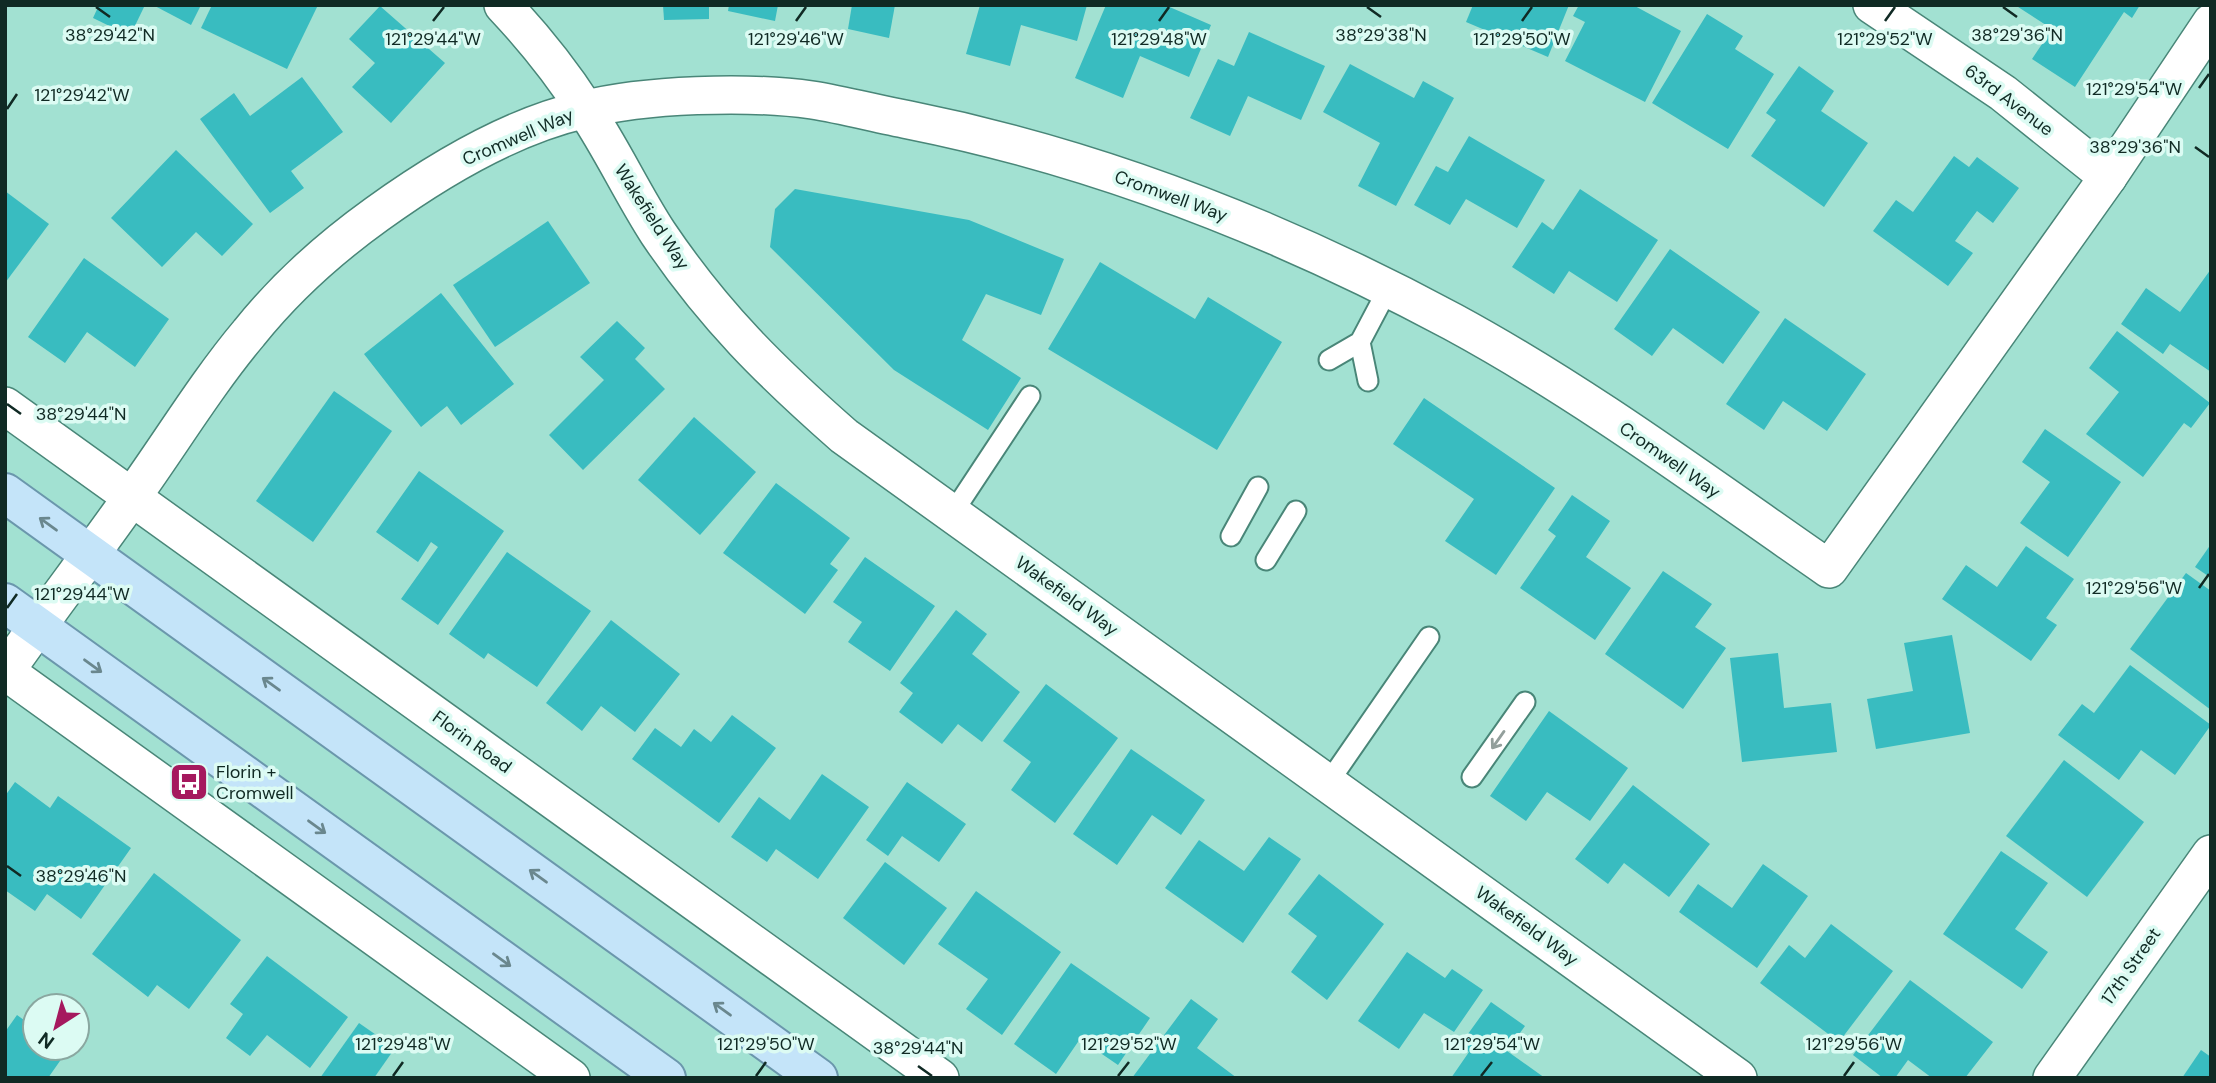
<svg xmlns="http://www.w3.org/2000/svg" width="2216" height="1083" viewBox="0 0 2216 1083" font-family="'DM Sans',sans-serif">
<style>
.building{fill:#39bcc0}
.lines{fill:none;stroke-linecap:round;stroke-linejoin:round}
.service-casing{stroke:#498678;stroke-width:23}
.minor-casing{stroke:#498678;stroke-width:40}
.primary-casing{stroke:#6b97ac;stroke-width:42}
.service{stroke:#fff;stroke-width:19}
.minor{stroke:#fff;stroke-width:37}
.primary{stroke:#c4e4f9;stroke-width:38}
.oneway{stroke:#6a878e}
.oneway2{stroke:#939f9c}
.ticks{fill:none;stroke:#102a24;stroke-width:2.5}
.labels{text-anchor:middle;dominant-baseline:central;stroke-width:7;stroke-linejoin:round;paint-order:stroke}
.street-label{font-size:18px;fill:#102a24;stroke:#dcfbf3}
.poi-label{font-size:18px;fill:#102a24;stroke:#dcfbf3;text-anchor:start}
.ticks-label{font-size:18px;text-anchor:middle;fill:#102a24;stroke:#dcfbf3;stroke-width:7;stroke-linejoin:round;paint-order:stroke}
</style>
<rect width="100%" height="100%" fill="#a2e1d2"/>
<g class="building">
<polygon points="99,5 145,5 130,36 93,18"/>
<polygon points="153,5 201,5 191,25"/>
<polygon points="212,5 318,5 287,69 201,28"/>
<polygon points="663,5 709,5 709,19 664,20"/>
<polygon points="729,5 778,5 775,21 728,11"/>
<polygon points="852,5 895,5 889,38 848,29"/>
<polygon points="980,5 1087,5 1077,41 1021,25 1010,66 966,54"/>
<polygon points="1106,5 1165,5 1211,25 1189,77 1140,56 1123,98 1075,78"/>
<polygon points="1473,5 1569,5 1548,57 1466,22"/>
<polygon points="1579,5 1633,5 1681,31 1645,102 1565,61 1585,22 1573,16"/>
<polygon points="2015,5 2140,5 2132,18 2124,12 2075,87 2032,59 2052,29"/>
<polygon points="380,6 445,63 391,123 352,87 375,63 349,39"/>
<polygon points="1707,14 1743,36 1735,49 1774,74 1728,149 1652,103"/>
<polygon points="1249,32 1325,66 1301,120 1248,96 1230,136 1190,118 1218,59 1234,66"/>
<polygon points="1350,64 1414,98 1423,81 1454,98 1396,206 1358,186 1380,143 1323,112"/>
<polygon points="1799,66 1834,91 1821,111 1868,143 1824,207 1751,156 1776,120 1766,113"/>
<polygon points="302,77 343,132 291,171 304,188 270,213 200,119 234,93 250,116"/>
<polygon points="1469,136 1545,180 1517,228 1466,199 1450,225 1414,205 1436,166 1448,172"/>
<polygon points="176,150 253,224 222,256 196,232 162,267 111,218"/>
<polygon points="1954,156 1969,167 1977,157 2019,188 1993,223 1977,211 1955,241 1973,253 1948,286 1873,231 1896,200 1913,212"/>
<polygon points="795,189 969,220 1064,259 1041,315 986,294 962,340 1021,378 988,430 894,370 770,247 775,209"/>
<polygon points="1580,189 1658,240 1617,302 1569,271 1554,294 1512,267 1542,222 1553,230"/>
<polygon points="5,191 49,224 5,283"/>
<polygon points="548,221 590,283 495,347 453,285"/>
<polygon points="1670,249 1760,312 1723,364 1673,328 1652,356 1614,329"/>
<polygon points="84,258 169,319 135,367 87,332 65,363 28,337"/>
<polygon points="1100,262 1195,319 1208,297 1282,342 1217,450 1048,349"/>
<polygon points="2211,269 2211,372 2170,344 2163,354 2121,324 2146,288 2180,312"/>
<polygon points="441,293 514,384 461,425 447,406 421,427 364,354"/>
<polygon points="1785,318 1866,374 1827,431 1783,401 1764,430 1726,404"/>
<polygon points="617,321 645,348 635,359 665,389 583,470 549,435 604,380 580,357"/>
<polygon points="2117,331 2210,403 2191,428 2184,423 2143,477 2086,434 2119,392 2089,368"/>
<polygon points="334,391 392,431 313,542 256,501"/>
<polygon points="1424,398 1555,488 1496,575 1445,541 1474,499 1393,444"/>
<polygon points="694,417 756,472 700,535 638,480"/>
<polygon points="2045,429 2121,482 2068,557 2020,523 2050,482 2022,462"/>
<polygon points="419,471 504,531 438,625 401,599 438,547 431,542 418,562 376,532"/>
<polygon points="776,483 850,538 830,564 838,570 805,614 723,553"/>
<polygon points="1572,495 1610,521 1586,557 1631,588 1595,640 1520,588 1556,536 1548,530"/>
<polygon points="2211,544 2211,578 2195,567"/>
<polygon points="2026,546 2074,579 2046,618 2057,625 2031,661 1942,599 1966,565 1997,587"/>
<polygon points="507,552 591,611 537,687 488,653 484,659 449,634"/>
<polygon points="865,557 935,606 890,671 848,642 862,622 833,602"/>
<polygon points="1663,571 1712,604 1695,627 1726,648 1683,709 1605,654"/>
<polygon points="2186,573 2211,591 2211,710 2130,649"/>
<polygon points="956,610 987,634 972,654 1020,692 982,742 958,724 942,744 899,712 913,693 900,683"/>
<polygon points="611,620 680,674 635,732 601,706 582,731 546,703"/>
<polygon points="1952,635 1970,733 1876,749 1867,699 1913,691 1904,643"/>
<polygon points="1778,653 1784,708 1831,703 1837,752 1742,762 1730,658"/>
<polygon points="2130,665 2211,725 2175,775 2141,750 2119,780 2058,735 2082,704 2094,713"/>
<polygon points="1046,684 1118,738 1055,823 1011,790 1031,762 1003,741"/>
<polygon points="1549,711 1628,768 1590,821 1547,792 1526,821 1490,796"/>
<polygon points="732,715 776,748 719,823 632,759 655,728 681,747 694,729 711,742"/>
<polygon points="1131,749 1205,800 1181,835 1152,815 1117,865 1073,834"/>
<polygon points="2064,760 2144,822 2087,897 2006,836"/>
<polygon points="822,774 869,807 818,879 776,849 767,862 731,837 759,797 790,820"/>
<polygon points="15,782 50,808 58,796 131,848 81,919 47,894 35,911 5,890 5,796"/>
<polygon points="907,782 966,824 939,862 902,836 888,856 866,840"/>
<polygon points="1633,785 1710,844 1669,897 1624,863 1608,884 1575,859"/>
<polygon points="1269,837 1301,859 1243,943 1165,888 1199,840 1244,871"/>
<polygon points="2001,851 2048,883 2015,929 2048,952 2022,989 1943,934"/>
<polygon points="885,862 947,908 904,965 843,918"/>
<polygon points="1763,864 1808,896 1757,968 1679,912 1698,884 1732,908"/>
<polygon points="154,873 241,940 189,1009 157,985 148,997 92,954"/>
<polygon points="1319,874 1384,924 1327,1000 1291,972 1317,936 1288,914"/>
<polygon points="976,891 1061,952 1002,1035 966,1009 988,979 938,944"/>
<polygon points="1831,924 1893,971 1839,1042 1760,983 1789,945 1805,958"/>
<polygon points="1407,952 1445,978 1452,969 1483,990 1454,1032 1424,1013 1399,1049 1358,1021"/>
<polygon points="267,956 348,1017 310,1068 267,1035 250,1056 226,1038 243,1014 230,1004"/>
<polygon points="1071,963 1150,1018 1118,1065 1080,1039 1056,1074 1014,1044"/>
<polygon points="1910,980 1993,1042 1965,1078 1932,1078 1908,1060 1895,1078 1883,1078 1853,1055"/>
<polygon points="1191,999 1218,1019 1197,1048 1237,1078 1132,1078"/>
<polygon points="1491,1002 1525,1026 1507,1051 1545,1078 1451,1078 1469,1052 1460,1045"/>
<polygon points="17,1015 35,1028 35,1048 63,1048 67,1051 48,1078 5,1078 5,1032"/>
<polygon points="359,1023 395,1048 374,1078 320,1078"/>
<polygon points="2201,1050 2211,1057 2211,1078 2182,1078"/>
</g>
<g class="lines">
<g class="service-casing">
<g id="service">
<polyline points="1360,342 1368,381"/>
<polyline points="1329,360 1360,342 1388,289"/>
<polyline points="952,514 1030,396"/>
<polyline points="1231,536 1258,487"/>
<polyline points="1266,560 1296,511"/>
<polyline points="1472,777 1525,702"/>
<polyline points="1328,783 1429,637"/>
</g>
</g>
<g class="minor-casing">
<g id="minor">
<path d="M503,5c30,32 59,68 82,104 27,40 47,84 73,124 56,83 112,138 186,203l894,642"/>
<polyline points="1872,5 2003,93 2108,177"/>
<polyline points="5,406 940,1078"/>
<polyline points="5,671 571,1078"/>
<path d="M5,672c42,-60 87,-118 129,-178 38,-53 73,-111 115,-161 36,-45 82,-86 128,-119 61,-44 132,-87 205,-104 63,-16 166,-19 230,-10 32,5 65,14 97,20 190,38 373,110 544,202 131,71 253,162 376,247l279,-392 103,-154"/>
<polyline points="2052,1078 2211,854"/>
</g>
</g>
<g class="primary-casing">
<g id="primary">
<polyline points="5,493 818,1078"/>
<polyline points="5,603 666,1078"/>
</g>
</g>
<use href="#service" class="service"/>
<use href="#minor" class="minor"/>
<use href="#primary" class="primary"/>
</g>
<defs><path id="oneway-shaft" d="M-6 0H5M1.5-3L5.5 0L1.5 3" fill="none" stroke-width="1.6" stroke-linecap="round" stroke-linejoin="round" transform="scale(1.75)"/></defs>
<g class="oneway">
<use href="#oneway-shaft" transform="translate(48 524) rotate(-144)"/>
<use href="#oneway-shaft" transform="translate(93 666) rotate(36)"/>
<use href="#oneway-shaft" transform="translate(271 684) rotate(-144)"/>
<use href="#oneway-shaft" transform="translate(317 827) rotate(36)"/>
<use href="#oneway-shaft" transform="translate(538 876) rotate(-144)"/>
<use href="#oneway-shaft" transform="translate(502 960) rotate(36)"/>
<use href="#oneway-shaft" transform="translate(722 1009) rotate(-144)"/>
</g>
<use class="oneway2" href="#oneway-shaft" transform="translate(1498 740) rotate(125)"/>
<path class="ticks" d="M96,7l14,10M1367,7l14,10M2003,7l14,10M433,21l11,-14M796,21l10,-14M1159,21l10,-14M1522,21l10,-14M1885,21l10,-14M2199,88l10,-14M7,109l10,-15M2195,147l14,10M7,404l14,10M2199,588l10,-14M7,608l10,-14M7,866l14,10M918,1066l14,10M393,1076l10,-14M756,1076l10,-14M1118,1076l11,-14M1481,1076l11,-14M1844,1076l10,-14"/>
<defs>
<g id="bus-square" transform="scale(2.0125)"><rect x="-9" y="-9" width="18" height="18" rx="4" fill="#a5195e" stroke="#dcfbf3"/><path d="M-5-6H5V4H4V6H2V4H-2V6H-4V4H-5ZM-3.5-4V0h7V-4ZM-3.5 1.2v1.5H-2V1.2ZM2 1.2v1.5H3.5V1.2Z" fill="#fff"/></g>
</defs>
<g fill-rule="evenodd">
<use href="#bus-square" x="189" y="782"/>
</g>
<g class="labels">
<g class="street-label">
<text transform="translate(2009 100) rotate(37)">63rd Avenue</text>
<text transform="translate(518 137) rotate(-23)">Cromwell Way</text>
<text transform="translate(1171 196) rotate(20)">Cromwell Way</text>
<text transform="translate(652 217) rotate(57)">Wakefield Way</text>
<text transform="translate(1670 460) rotate(35)">Cromwell Way</text>
<text transform="translate(1067 596) rotate(36)">Wakefield Way</text>
<text transform="translate(472 742) rotate(36)">Florin Road</text>
<text transform="translate(1527 926) rotate(36)">Wakefield Way</text>
<text transform="translate(2131 966) rotate(-55)">17th Street</text>
</g>
<g class="poi-label">
<text x="216" y="772">Florin +<tspan x="216" dy="21">Cromwell</tspan></text>
</g>
</g>
<g class="ticks-label">
<text x="2017" y="41">38°29'36"N</text>
<text x="110" y="41">38°29'42"N</text>
<text x="1381" y="41">38°29'38"N</text>
<text x="433" y="45">121°29'44"W</text>
<text x="1522" y="45">121°29'50"W</text>
<text x="796" y="45">121°29'46"W</text>
<text x="1159" y="45">121°29'48"W</text>
<text x="1885" y="45">121°29'52"W</text>
<text x="2134" y="95">121°29'54"W</text>
<text x="82" y="101">121°29'42"W</text>
<text x="2135" y="153">38°29'36"N</text>
<text x="81" y="420">38°29'44"N</text>
<text x="2134" y="594">121°29'56"W</text>
<text x="82" y="600">121°29'44"W</text>
<text x="81" y="882">38°29'46"N</text>
<text x="403" y="1050">121°29'48"W</text>
<text x="766" y="1050">121°29'50"W</text>
<text x="1129" y="1050">121°29'52"W</text>
<text x="1492" y="1050">121°29'54"W</text>
<text x="1854" y="1050">121°29'56"W</text>
<text x="918" y="1054">38°29'44"N</text>
</g>
<rect width="2216" height="1083" fill="none" stroke="#102a24" stroke-width="14"/>
<g transform="translate(56 1027) rotate(216)"><circle r="33" fill="#dcfbf3" stroke="#8aa7a0" stroke-width="2"/>
<path d="M0-5L12 26L0 18L-12 26Z" fill="#a5195e"/>
<text y="-10" font-size="19" font-weight="bold" text-anchor="middle" fill="#102a24">N</text>
</g>
</svg>
